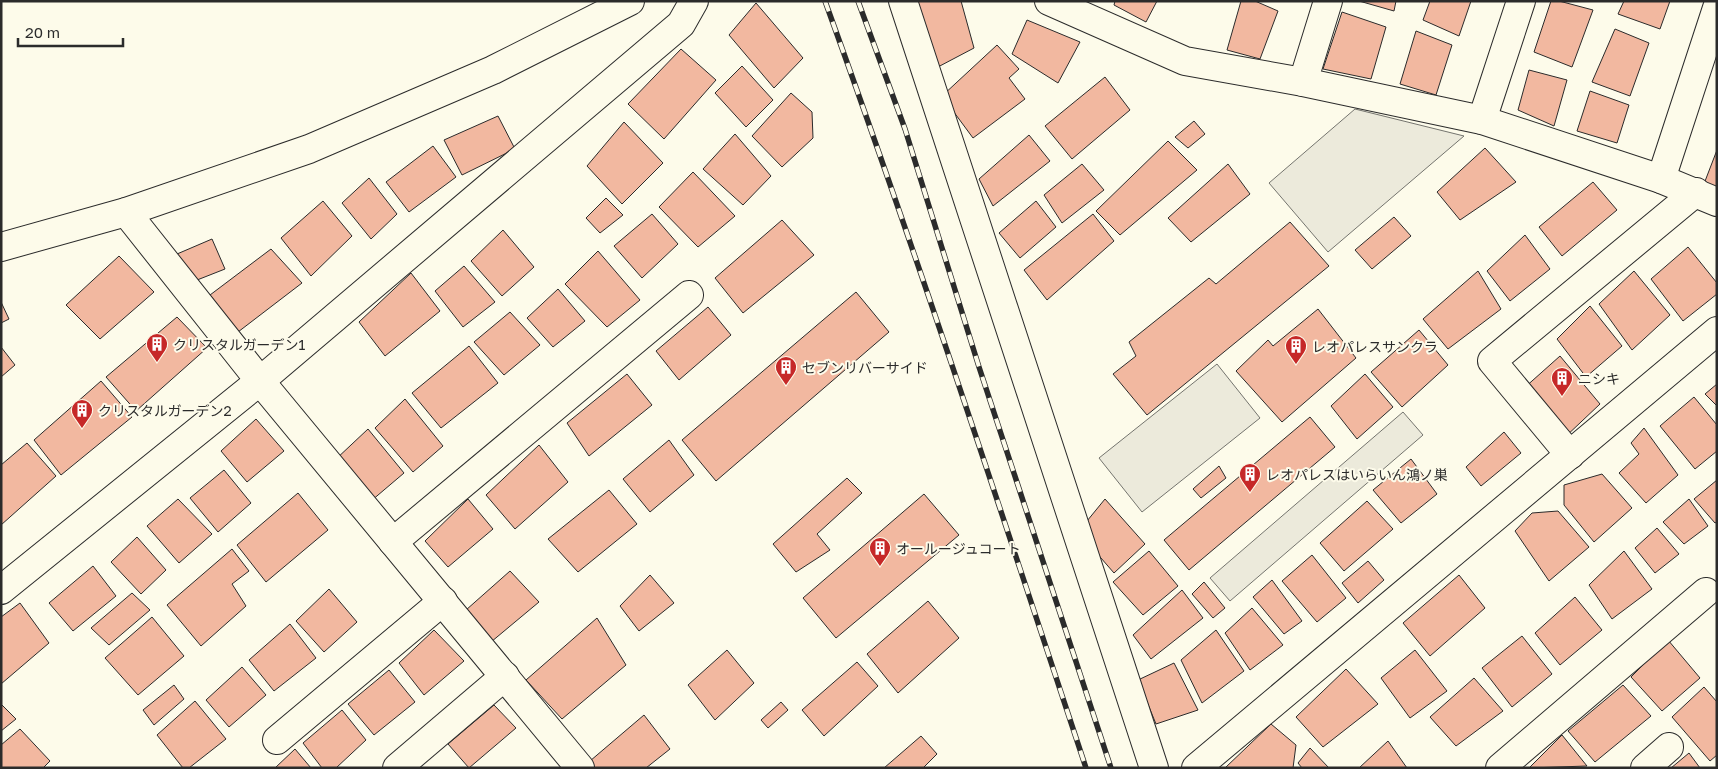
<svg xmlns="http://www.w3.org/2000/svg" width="1718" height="769" viewBox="0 0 1718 769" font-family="'Golos Text','Noto Sans JP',sans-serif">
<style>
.parking{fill:#eceadb;stroke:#74746e}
.building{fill:#f2b8a0;stroke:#2b2b2b}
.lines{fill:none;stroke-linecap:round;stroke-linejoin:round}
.minor-casing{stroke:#2b2b2b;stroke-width:30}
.minor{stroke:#fdfbea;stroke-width:28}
.rail-casing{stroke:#2b2b2b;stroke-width:5.5}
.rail{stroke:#fdfbea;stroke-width:4;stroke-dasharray:11;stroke-linecap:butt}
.labels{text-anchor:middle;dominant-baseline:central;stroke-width:4;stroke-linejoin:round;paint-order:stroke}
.poi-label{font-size:14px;fill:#2b2b2b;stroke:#fdfbea;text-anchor:start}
</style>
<rect width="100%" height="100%" fill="#fdfbea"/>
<g class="parking">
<polygon points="1355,109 1464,136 1328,252 1269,183"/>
<polygon points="1217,364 1260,418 1142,512 1099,458"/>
<polygon points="1403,412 1423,435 1230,601 1210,578"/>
</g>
<g class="building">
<polygon points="912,1 961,1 974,48 936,68"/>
<polygon points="1115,1 1157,1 1146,22 1114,5"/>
<polygon points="1241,1 1255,1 1278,11 1260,59 1227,50"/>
<polygon points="1359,1 1396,1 1394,11"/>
<polygon points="1430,1 1471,1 1459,36 1423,20"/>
<polygon points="1551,1 1559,1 1593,10 1572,67 1534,52"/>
<polygon points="1624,1 1670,1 1660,29 1618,14"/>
<polygon points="756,3 803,58 774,88 729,35"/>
<polygon points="1342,12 1386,27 1371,79 1323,69"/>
<polygon points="1027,20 1080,42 1058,83 1012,54"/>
<polygon points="1615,29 1649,43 1630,96 1592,82"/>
<polygon points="1416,31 1452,45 1436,95 1400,84"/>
<polygon points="997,45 1019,69 1009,78 1025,99 973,138 942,96"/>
<polygon points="681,49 716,80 664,139 628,104"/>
<polygon points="742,66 773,100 746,127 715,93"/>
<polygon points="1529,70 1567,80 1554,126 1518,110"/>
<polygon points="1105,77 1130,110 1072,159 1045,126"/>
<polygon points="1590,91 1629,105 1617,143 1577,131"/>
<polygon points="791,93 812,112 813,138 782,167 752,136"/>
<polygon points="498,116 515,149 462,175 444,140"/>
<polygon points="1194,121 1205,134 1188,148 1175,137"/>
<polygon points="624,122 663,163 622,204 587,166"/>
<polygon points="735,134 771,176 743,205 703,169"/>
<polygon points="1029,135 1050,161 993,206 979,179"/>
<polygon points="1168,141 1197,170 1120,235 1096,211"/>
<polygon points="433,146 456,177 409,212 386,182"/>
<polygon points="1485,148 1516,182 1460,220 1437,192"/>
<polygon points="1717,150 1717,195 1702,189"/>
<polygon points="1082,164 1104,190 1062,223 1044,195"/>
<polygon points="1228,164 1250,194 1191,242 1168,218"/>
<polygon points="693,172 735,216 698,247 659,207"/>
<polygon points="369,178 397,214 371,239 342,203"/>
<polygon points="1593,182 1617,210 1562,256 1539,227"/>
<polygon points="606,198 623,215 600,233 586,218"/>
<polygon points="323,201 352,236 311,276 281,238"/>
<polygon points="1036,201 1056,227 1020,258 999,233"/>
<polygon points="652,214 678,244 642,278 614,246"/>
<polygon points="1093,214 1114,241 1047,300 1024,270"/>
<polygon points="1394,217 1411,236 1372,269 1355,250"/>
<polygon points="782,220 814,255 743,313 715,278"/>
<polygon points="1290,222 1329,266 1147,415 1113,374 1136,356 1129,342 1209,278 1216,284"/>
<polygon points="503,230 534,267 502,296 471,261"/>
<polygon points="1525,235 1550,269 1510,301 1487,271"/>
<polygon points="212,239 225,269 192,282 177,254"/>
<polygon points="1688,247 1717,283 1717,294 1683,321 1651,279"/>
<polygon points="271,249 302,283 238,332 210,295"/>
<polygon points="598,251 640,300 607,327 565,284"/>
<polygon points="119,256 154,292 100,339 66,305"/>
<polygon points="464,266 495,302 463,327 435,291"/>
<polygon points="1478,271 1501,309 1448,349 1423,319"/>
<polygon points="1634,271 1670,315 1632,350 1599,304"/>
<polygon points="411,273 440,311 385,356 359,322"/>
<polygon points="558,289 585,321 553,347 527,318"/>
<polygon points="856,292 889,332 716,481 682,440"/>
<polygon points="1,302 9,319 1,323"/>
<polygon points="1590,306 1622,346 1586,377 1557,339"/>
<polygon points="708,307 731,335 679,380 656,351"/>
<polygon points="1318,309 1356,358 1282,422 1236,371 1268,340 1273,346"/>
<polygon points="510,312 540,345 504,375 474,342"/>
<polygon points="177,317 207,348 136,411 106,377"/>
<polygon points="1419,330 1448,365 1402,407 1371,372"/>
<polygon points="469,346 498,383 441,428 412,393"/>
<polygon points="1,347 15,365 1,377"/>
<polygon points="1560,356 1600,404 1563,439 1523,389"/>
<polygon points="627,374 652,405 589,456 567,423"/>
<polygon points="1365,374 1393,407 1357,439 1331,406"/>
<polygon points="101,381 132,417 61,475 34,440"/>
<polygon points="1717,384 1717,406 1705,394"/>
<polygon points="1694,397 1717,425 1717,451 1695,469 1660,426"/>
<polygon points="405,399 443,446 413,472 375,428"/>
<polygon points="1310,417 1335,447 1189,570 1164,540"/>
<polygon points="256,419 284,451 247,482 221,451"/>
<polygon points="1644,428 1678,475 1646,503 1619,473 1639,454 1631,443"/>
<polygon points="368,429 404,473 371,501 335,460"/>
<polygon points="1504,432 1521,453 1481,486 1466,467"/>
<polygon points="669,440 694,475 650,512 623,479"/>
<polygon points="27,443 56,476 1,525 1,465"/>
<polygon points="539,445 568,482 515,529 486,495"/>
<polygon points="1411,459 1437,494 1401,523 1373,490"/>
<polygon points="1219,466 1226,478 1201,498 1193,489"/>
<polygon points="224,470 251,503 218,532 190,498"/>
<polygon points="1602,474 1632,508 1594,542 1564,505 1564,485"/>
<polygon points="847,478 862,493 817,534 830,550 796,572 773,544"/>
<polygon points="1717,480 1717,522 1715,523 1694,499"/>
<polygon points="609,490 637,524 578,572 548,539"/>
<polygon points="298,493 328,530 266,582 237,545"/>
<polygon points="924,494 959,535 836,638 803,598"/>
<polygon points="178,499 212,534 179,563 147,526"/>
<polygon points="468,499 493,529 448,567 425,541"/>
<polygon points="1105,499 1145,544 1114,573 1094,550 1087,521"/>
<polygon points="1689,499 1708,526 1684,544 1663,522"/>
<polygon points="1367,501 1393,529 1344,571 1320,543"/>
<polygon points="1558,511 1589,547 1549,581 1515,531 1532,513"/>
<polygon points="1657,528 1679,554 1655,573 1635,548"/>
<polygon points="137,537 166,570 141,594 111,562"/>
<polygon points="232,549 249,571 232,584 246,606 201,646 167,605"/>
<polygon points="1149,551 1178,586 1143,615 1113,582"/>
<polygon points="1624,551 1652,589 1612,619 1589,585"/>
<polygon points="1312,555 1346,598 1317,622 1282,581"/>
<polygon points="1368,561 1384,580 1358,603 1342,583"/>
<polygon points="93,566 116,596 73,631 49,603"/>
<polygon points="510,571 539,602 491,642 466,610"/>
<polygon points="650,575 674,603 639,631 620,606"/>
<polygon points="1459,575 1485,608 1430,656 1403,623"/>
<polygon points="1272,580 1302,621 1284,634 1253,597"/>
<polygon points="1204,582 1225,608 1213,618 1192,594"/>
<polygon points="329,589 357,622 324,652 296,621"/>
<polygon points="1182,590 1203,618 1151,659 1133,635"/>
<polygon points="132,593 150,610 109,645 91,628"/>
<polygon points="1575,597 1602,630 1560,665 1535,633"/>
<polygon points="928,601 959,638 898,693 867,654"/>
<polygon points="20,603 49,643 1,684 1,617"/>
<polygon points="1252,608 1283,645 1250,670 1225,633"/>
<polygon points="152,617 184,656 138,695 105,658"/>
<polygon points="597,618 626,665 562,719 526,680"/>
<polygon points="290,624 316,658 274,691 249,660"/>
<polygon points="434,630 464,661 424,695 399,663"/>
<polygon points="1216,630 1244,671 1202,703 1181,660"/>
<polygon points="1522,636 1552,674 1512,707 1482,668"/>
<polygon points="1668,640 1700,678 1662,711 1631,677"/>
<polygon points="727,650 754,683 715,720 688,685"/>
<polygon points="1415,650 1447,691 1410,718 1381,678"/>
<polygon points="857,662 878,686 824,736 802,710"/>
<polygon points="1174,663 1198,710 1156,724 1138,680"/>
<polygon points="242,667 266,695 229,727 206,700"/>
<polygon points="1346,669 1378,704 1323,747 1296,717"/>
<polygon points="389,670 415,702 374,735 348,704"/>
<polygon points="1474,678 1503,711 1456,746 1430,717"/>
<polygon points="174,685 184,699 154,725 143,710"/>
<polygon points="1623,685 1651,716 1595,762 1568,731"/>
<polygon points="1704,687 1717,702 1717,755 1710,761 1672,717"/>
<polygon points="195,701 226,739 189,768 183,768 157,735"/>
<polygon points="781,702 788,710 768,728 761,720"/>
<polygon points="1,704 16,719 1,731"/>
<polygon points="494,705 516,728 469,768 448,744"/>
<polygon points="342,710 366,740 336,768 322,768 303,743"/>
<polygon points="644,715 670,749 646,768 595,768 590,761"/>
<polygon points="1271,724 1296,745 1293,768 1225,768"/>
<polygon points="20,729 50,761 43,768 1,768 1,745"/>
<polygon points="1562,735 1587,766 1529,768"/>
<polygon points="921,736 937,754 923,768 884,768"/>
<polygon points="1388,741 1407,768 1359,768"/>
<polygon points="1310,748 1329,768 1302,768 1298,763"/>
<polygon points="295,749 311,768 275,768"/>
<polygon points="1689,753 1700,768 1671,768"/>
</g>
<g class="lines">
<g class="minor-casing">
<g id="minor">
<polyline points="903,1 1154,768"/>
<polyline points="1049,1 1185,61 1303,82 1482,120 1661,179 1717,202"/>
<polyline points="1303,82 1328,1"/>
<polyline points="1482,120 1521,1"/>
<polyline points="1661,179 1717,8"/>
<polyline points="126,212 260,381 580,768"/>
<polyline points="1,247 126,212 309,149 493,70 630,1"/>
<polyline points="1570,455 1492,361 1696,192"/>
<polyline points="393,542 689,295"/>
<polyline points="1,590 260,381 681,24 694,1"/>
<polyline points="277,740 443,601"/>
<polyline points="397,768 505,676"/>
<polyline points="1196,768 1717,331"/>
<polyline points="1500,768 1706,592"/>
<polyline points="1645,768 1669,747"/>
</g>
</g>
<use href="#minor" class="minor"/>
<g class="rail-casing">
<g id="rail">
<path d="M825,1c92,254 176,510 261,767"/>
<polyline points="858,1 905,129 979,367 1111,768"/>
</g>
</g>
<use href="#rail" class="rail"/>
</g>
<defs>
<g id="building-pin" transform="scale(1.125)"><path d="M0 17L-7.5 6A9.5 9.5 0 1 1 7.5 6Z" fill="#c62828" stroke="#fdfbea"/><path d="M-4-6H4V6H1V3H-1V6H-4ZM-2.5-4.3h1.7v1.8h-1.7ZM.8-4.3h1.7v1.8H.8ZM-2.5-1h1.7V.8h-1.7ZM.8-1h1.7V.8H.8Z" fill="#fff"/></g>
</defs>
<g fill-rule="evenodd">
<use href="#building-pin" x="157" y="344"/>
<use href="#building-pin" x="1296" y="346"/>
<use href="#building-pin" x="786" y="367"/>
<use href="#building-pin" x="1562" y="378"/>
<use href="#building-pin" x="82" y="410"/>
<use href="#building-pin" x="1250" y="474"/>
<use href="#building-pin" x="880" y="548"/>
</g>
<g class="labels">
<g class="poi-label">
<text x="173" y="344">クリスタルガーデン1</text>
<text x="1312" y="346">レオパレスサンクラ</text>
<text x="802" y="367">セブンリバーサイド</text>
<text x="1578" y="378">ニシキ</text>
<text x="98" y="410">クリスタルガーデン2</text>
<text x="1266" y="474">レオパレスはいらいん鴻ノ巣</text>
<text x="896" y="548">オールージュコート</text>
</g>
</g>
<rect width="1718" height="769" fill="none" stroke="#2b2b2b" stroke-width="5"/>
<path d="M18 38v8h105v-8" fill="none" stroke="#2b2b2b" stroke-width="2.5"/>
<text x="25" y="38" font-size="15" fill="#2b2b2b" stroke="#fdfbea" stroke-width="4" paint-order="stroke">20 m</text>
</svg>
